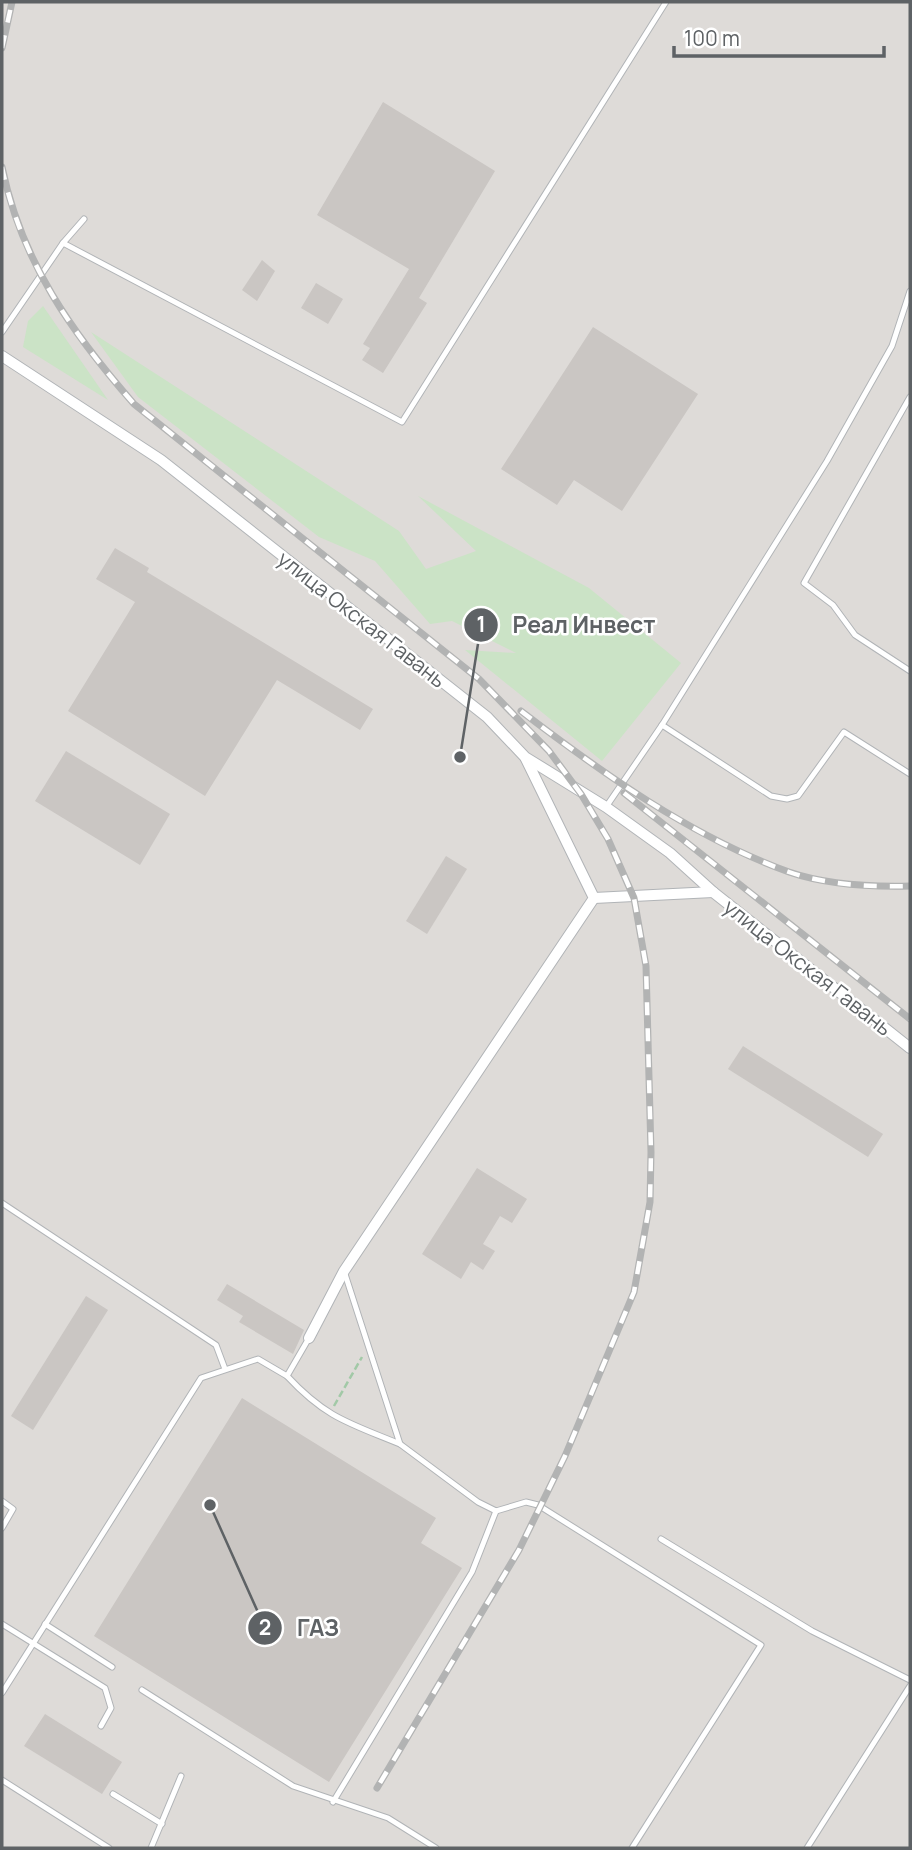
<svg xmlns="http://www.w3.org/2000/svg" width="912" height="1850" viewBox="0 0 912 1850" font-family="Manrope,sans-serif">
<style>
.industrial{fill:#dedbd8}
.green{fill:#cbe3c6}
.building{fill:#cac6c3}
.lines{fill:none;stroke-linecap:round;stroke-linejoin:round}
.lane-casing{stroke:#b1b4b7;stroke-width:7}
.street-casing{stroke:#b1b4b7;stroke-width:12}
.path{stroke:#a2c9a7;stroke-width:2.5;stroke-dasharray:7 3.5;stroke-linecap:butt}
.lane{stroke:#fff;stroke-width:5}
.street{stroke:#fff;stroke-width:10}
.rail-casing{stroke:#b2b3b3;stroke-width:7}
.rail{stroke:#fff;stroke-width:4.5;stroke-dasharray:13;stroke-linecap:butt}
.labels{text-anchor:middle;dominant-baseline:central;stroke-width:5;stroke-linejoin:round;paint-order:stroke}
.street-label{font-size:21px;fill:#5e6265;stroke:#fff}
.leader{fill:none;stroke:#5e6265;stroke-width:2.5}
.callout-dot{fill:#5e6265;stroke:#fff;stroke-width:2.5}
.mark-label{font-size:21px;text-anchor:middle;font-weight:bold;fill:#fff}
.callout-label{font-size:23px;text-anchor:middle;font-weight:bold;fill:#5e6265;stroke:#fff;stroke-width:5;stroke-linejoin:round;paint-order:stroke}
</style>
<rect width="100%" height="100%" fill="#efebe6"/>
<rect class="industrial" x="2" y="2" width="908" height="1846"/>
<g class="green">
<polygon points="43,306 108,400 23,347 28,321"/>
<polygon points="91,332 399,531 426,569 476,551 418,496 589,588 681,663 602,761 465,650 516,653 452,621 430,624 375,561 319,537 138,397"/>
</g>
<g class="building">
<polygon points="383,102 495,171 419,298 427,303 383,373 362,360 370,348 363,344 409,269 317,215"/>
<polygon points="262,260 275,271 257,301 242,290"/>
<polygon points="316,283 343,299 328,324 301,308"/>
<polygon points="593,327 698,394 622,511 574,480 557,505 501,469"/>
<polygon points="115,548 149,568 147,572 373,709 360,730 277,680 205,796 68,711 135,602 96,579"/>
<polygon points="66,751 170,814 140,865 35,801"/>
<polygon points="446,856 467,869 427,934 406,921"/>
<polygon points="743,1046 883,1134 868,1157 728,1069"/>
<polygon points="477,1168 527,1199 512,1223 500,1216 483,1244 495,1251 483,1270 471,1262 461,1279 422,1254"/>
<polygon points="227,1284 304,1330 293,1354 239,1322 243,1316 217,1300"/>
<polygon points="86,1296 108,1310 33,1430 11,1416"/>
<polygon points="242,1398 436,1518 421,1543 462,1568 329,1782 94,1636"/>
<polygon points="45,1714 122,1762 102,1794 24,1746"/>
</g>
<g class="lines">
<g class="lane-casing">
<g id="lane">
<polyline points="63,243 402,422 666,2"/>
<polyline points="2,332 63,243 84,219"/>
<polyline points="910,397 804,583 833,605 855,635 910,671"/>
<polyline points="662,725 771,796 787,799 798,796 844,732 910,774"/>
<polyline points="606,807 662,725 827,461 892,346 910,291"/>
<polyline points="2,1203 216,1345 225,1369"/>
<polyline points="345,1274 400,1444 478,1502 496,1511 526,1502 538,1505 761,1645 632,1848"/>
<path d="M287,1376c39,42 62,47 113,68"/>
<polyline points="2,1501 13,1509 2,1528"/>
<polyline points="661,1539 812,1631 910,1680"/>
<polyline points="2,1624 105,1688 111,1708 101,1726"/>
<polyline points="45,1624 112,1667"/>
<polyline points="142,1690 293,1786 388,1818 436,1848"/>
<polyline points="2,1693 201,1378 258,1359 287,1376 309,1338"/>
<polyline points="2,1780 109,1848"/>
<polyline points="113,1794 162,1824"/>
<polyline points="333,1802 472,1572 496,1511"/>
<polyline points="151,1848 181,1776"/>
<polyline points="807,1848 910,1686"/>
</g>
</g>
<g class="street-casing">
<g id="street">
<polyline points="2,356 161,460 487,717 525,757 606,807 670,853 713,892 910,1048"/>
<polyline points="594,898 713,892"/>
<polyline points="309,1338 344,1271 594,898 526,759"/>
</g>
</g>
<polyline class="path" points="334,1406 362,1357"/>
<use href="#lane" class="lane"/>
<use href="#street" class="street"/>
<g class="rail-casing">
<g id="rail">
<polyline points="2,48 12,2"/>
<path d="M2,167c19,94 70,166 132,237l345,275 70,72 32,43 27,45 26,59 12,68 5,186 -1,50 -16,90 -69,164 -46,94 -142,238"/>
<path d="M521,711c81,62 171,126 268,161 38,13 81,15 121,14"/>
<polyline points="624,793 910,1019"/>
</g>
</g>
<use href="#rail" class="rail"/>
</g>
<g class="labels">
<g class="street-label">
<text transform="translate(362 619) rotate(38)">улица Окская Гавань</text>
<text transform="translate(808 967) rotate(38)">улица Окская Гавань</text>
</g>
</g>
<path class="leader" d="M460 757L481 625M210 1505L265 1628"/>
<g class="callout-dot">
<circle cx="460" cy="757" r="7"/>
<circle cx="210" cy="1505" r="7"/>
<circle cx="481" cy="625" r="18"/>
<circle cx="265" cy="1628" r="18"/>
</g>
<g class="mark-label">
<text x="481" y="632">1</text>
<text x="265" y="1635">2</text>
</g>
<g class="callout-label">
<text x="584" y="633">Реал Инвест</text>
<text x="318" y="1636">ГАЗ</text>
</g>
<rect width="912" height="1850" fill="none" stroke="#5e6265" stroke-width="7"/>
<path d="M674 46v10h210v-10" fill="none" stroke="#5e6265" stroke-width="3.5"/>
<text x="684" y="46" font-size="21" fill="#5e6265" stroke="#ffffff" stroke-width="5" paint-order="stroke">100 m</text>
</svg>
